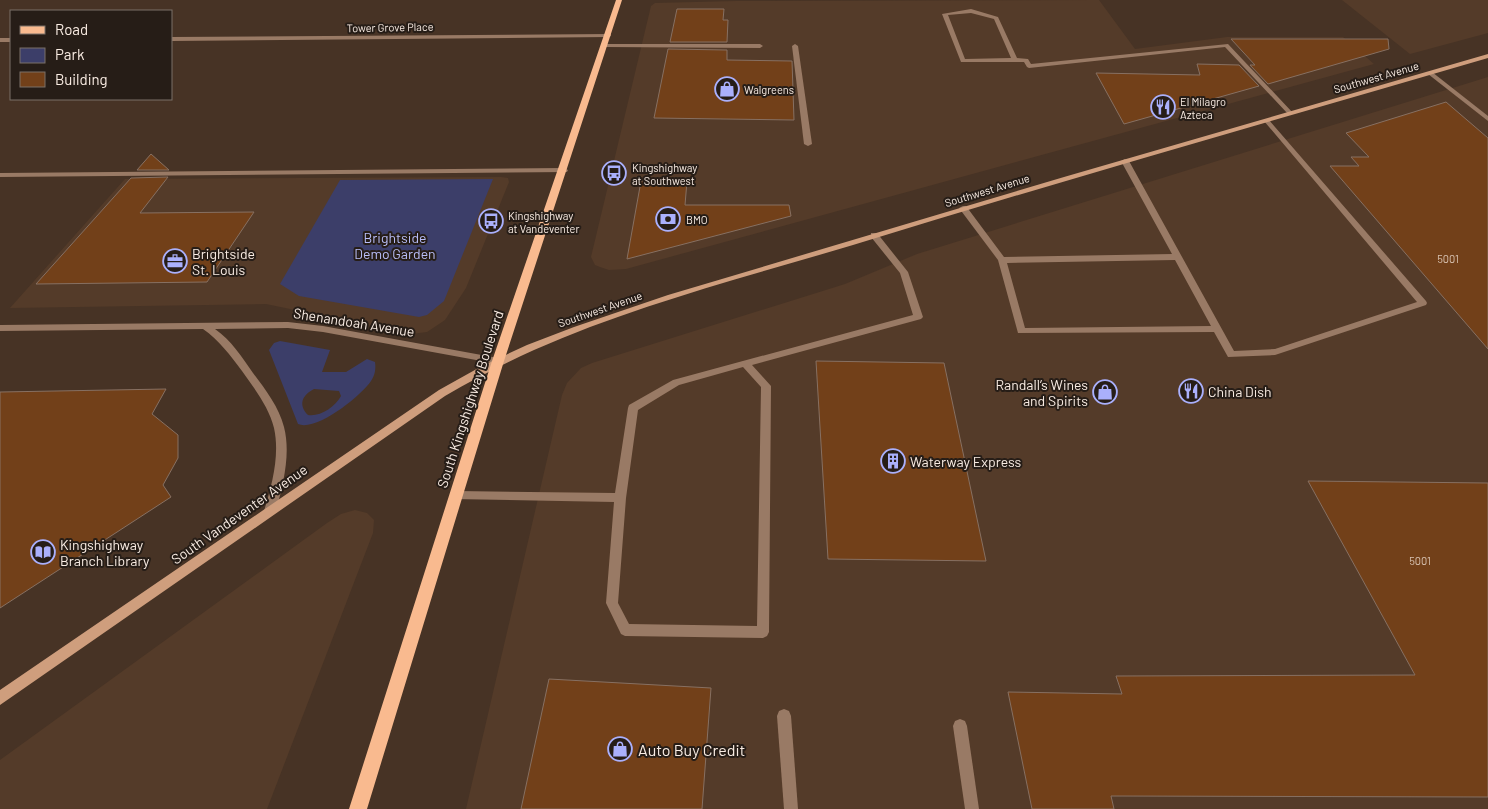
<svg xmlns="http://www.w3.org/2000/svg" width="1488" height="809" viewBox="0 0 1488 809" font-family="Barlow,sans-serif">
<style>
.built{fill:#543b29}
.green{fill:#3c3e69;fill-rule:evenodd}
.building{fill:#724019;stroke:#877062}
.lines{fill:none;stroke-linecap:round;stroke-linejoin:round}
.lane{fill:#997a65;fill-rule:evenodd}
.street{fill:#997a65;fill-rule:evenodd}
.secondary{fill:#cf9e7d;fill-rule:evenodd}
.primary{fill:#f9ba8f;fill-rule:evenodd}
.labels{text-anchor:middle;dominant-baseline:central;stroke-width:4;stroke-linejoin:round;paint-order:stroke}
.far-street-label{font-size:11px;fill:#f9ece3;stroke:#261d17}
.far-poi-label{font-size:11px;fill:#f9ece3;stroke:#261d17;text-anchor:start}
.number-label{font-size:11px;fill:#d7c1b0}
.park-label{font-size:14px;fill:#b9bef9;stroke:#261d17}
.poi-label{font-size:14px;fill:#f9ece3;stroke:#261d17;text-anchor:start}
.street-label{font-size:14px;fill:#f9ece3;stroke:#261d17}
.near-poi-label{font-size:16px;fill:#f9ece3;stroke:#261d17;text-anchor:start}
</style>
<rect width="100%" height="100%" fill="#473325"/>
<g class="built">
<polygon points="1099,0 1135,49 1227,37 1343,37 1374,64 626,269 609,270 600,267 595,265 591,257 651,6 655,3 736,1"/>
<polygon points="1342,0 1488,0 1488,33 1410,54"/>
<polygon points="1488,77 1488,809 466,809 562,395 567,383 581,368 592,363 845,284 917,254"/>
<polygon points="501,177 508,178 509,182 466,288 445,320 427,332 411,334 266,304 10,308 125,179"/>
<polygon points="355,510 367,513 374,520 373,533 267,809 0,809 0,760 327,523 341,514"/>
</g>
<g class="green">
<polygon points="493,179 444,301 427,315 419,317 299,296 280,284 340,180"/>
<path d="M280,341l50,9 -8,22h24l21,-13 8,3c1,7 0,13 -4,19 -10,15 -55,51 -73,43l-29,-74 5,-7zM314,389l25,2 2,5c-6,11 -21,21 -33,19 -10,-10 -6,-20 6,-26z"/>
</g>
<g class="building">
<polygon points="677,9 724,9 723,20 728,20 727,42 670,42"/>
<polygon points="1231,39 1388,39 1389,49 1268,84 1250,65 1255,65"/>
<polygon points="668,49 727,50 727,60 792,61 794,120 654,118"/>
<polygon points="1197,64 1239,65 1259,86 1124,124 1096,73 1200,75"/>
<polygon points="1446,102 1488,138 1488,349 1330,166 1359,166 1351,157 1369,157 1346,133"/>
<polygon points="151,154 169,170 137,170"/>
<polygon points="168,177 140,213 254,212 207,282 36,284 131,178"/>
<polygon points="641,181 687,181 685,205 789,205 791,216 627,259"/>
<polygon points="816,361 944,363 986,561 828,559"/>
<polygon points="166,389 152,414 178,435 178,458 163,485 171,497 0,608 0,392"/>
<polygon points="1308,481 1488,483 1488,797 1111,796 1114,809 1032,809 1008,692 1122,694 1116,676 1415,675"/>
<polygon points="549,679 711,688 702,809 521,809"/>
</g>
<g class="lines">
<g class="lane">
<path d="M971,9l27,8 19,41 11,1 3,5 197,-20 65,69 -5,1 -63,-67 -196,21 -2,-1 -3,-5h-63l-19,-48zM971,13l23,6 17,39 -46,1 -17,-44z"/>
<polygon points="603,44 760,44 763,46 760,48 605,47 602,45"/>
<polygon points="795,44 798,46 812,144 808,146 804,144 792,46"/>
<polygon points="1428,72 1432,72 1488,116 1488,121 1428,74"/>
<path d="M1264,119h4l158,182 1,2 -1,2 -151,50 -47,2 -14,-25 -196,1 -20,-73 -39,-52 4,-2h3l38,51 168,-3 -51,-93 4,-2 4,2 105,190 41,-2 142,-47 -153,-181zM1175,260l36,66 -186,2 -18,-65z"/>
<polygon points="564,168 568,170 567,172 0,177 0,173"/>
<path d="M871,233h6l31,39 15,45 -2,2 -169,46 19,21 -2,246 -2,4 -4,2 -138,-2 -4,-2 -15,-31 8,-101 -162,-3 -2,-3 2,-3 4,-2 159,2 13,-85 1,-3 44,-25 240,-65 -13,-42 -29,-36zM743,367l18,20 -4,239 -128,-2 -11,-21 8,-105 12,-88 41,-25z"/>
<polygon points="784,709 789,711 791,716 798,809 784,809 777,716 779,711"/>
<polygon points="960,719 965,721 967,726 979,809 965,809 953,726 955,721"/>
</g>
<g class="street">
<polygon points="611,34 611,36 609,37 171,41 171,37"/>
<rect x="0" y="38" width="11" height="4"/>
<path d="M288,322l35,4 175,32 5,3 -5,3 -175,-32 -35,-4 -73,1c16,11 27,28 38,44 12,16 26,34 31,54 7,27 -1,58 -8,84l-2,3 -4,2 -4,-2 -2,-3c8,-26 16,-56 10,-83 -5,-21 -20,-40 -32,-57 -12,-16 -23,-31 -39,-42l-203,2v-6z"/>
</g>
<path class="secondary" d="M1488,54v4c-212,62 -424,122 -635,187 -107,32 -217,60 -319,105 -31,14 -60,29 -89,46l-445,309v-15l439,-300 43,-24 45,-21 47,-18 94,-32 396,-118z"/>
<polygon class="primary" points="616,0 622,0 504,361 367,809 349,809 492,361"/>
</g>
<defs>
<g id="shop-ring" transform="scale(1.25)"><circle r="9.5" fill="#261d17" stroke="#aab0fc" stroke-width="1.5"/><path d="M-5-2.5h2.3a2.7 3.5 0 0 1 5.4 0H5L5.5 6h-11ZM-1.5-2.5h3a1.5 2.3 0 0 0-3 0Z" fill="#aab0fc"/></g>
<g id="restaurant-ring" transform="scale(1.25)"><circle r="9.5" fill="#261d17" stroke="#aab0fc" stroke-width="1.5"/><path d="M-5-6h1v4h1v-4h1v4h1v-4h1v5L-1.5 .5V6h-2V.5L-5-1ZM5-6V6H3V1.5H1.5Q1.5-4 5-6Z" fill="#aab0fc"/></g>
<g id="bus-ring" transform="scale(1.25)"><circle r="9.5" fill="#261d17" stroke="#aab0fc" stroke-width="1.5"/><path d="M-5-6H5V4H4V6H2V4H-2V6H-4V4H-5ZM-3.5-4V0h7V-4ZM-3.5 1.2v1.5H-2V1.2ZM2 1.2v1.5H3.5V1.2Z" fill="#aab0fc"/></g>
<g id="bank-ring" transform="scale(1.25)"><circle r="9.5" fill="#261d17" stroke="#aab0fc" stroke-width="1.5"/><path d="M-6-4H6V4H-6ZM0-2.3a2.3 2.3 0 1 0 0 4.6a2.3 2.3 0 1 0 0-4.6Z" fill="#aab0fc"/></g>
<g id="office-ring" transform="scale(1.25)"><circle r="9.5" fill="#261d17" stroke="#aab0fc" stroke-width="1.5"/><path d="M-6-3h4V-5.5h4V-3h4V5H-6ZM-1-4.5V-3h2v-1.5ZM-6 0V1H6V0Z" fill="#aab0fc"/></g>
<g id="building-ring" transform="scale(1.25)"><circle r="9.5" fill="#261d17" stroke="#aab0fc" stroke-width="1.5"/><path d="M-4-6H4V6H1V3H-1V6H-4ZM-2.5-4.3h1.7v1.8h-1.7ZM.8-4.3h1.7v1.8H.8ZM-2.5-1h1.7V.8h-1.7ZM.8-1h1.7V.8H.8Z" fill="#aab0fc"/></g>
<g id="library-ring" transform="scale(1.25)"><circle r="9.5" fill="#261d17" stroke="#aab0fc" stroke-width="1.5"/><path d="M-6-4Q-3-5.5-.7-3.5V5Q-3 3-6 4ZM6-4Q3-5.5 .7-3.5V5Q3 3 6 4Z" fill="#aab0fc"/></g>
</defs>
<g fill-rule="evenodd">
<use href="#shop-ring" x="727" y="89"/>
<use href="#restaurant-ring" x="1163" y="107"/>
<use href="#bus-ring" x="614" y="173"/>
<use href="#bank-ring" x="668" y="219"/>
<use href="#bus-ring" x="491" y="221"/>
<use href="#office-ring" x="175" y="261"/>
<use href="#restaurant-ring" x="1191" y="391"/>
<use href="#shop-ring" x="1105" y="392"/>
<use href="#building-ring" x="893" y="461"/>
<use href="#library-ring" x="43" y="552"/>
<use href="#shop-ring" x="620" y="749"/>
</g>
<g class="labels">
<g class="far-street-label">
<text transform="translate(390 27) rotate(-1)">Tower Grove Place</text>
<text transform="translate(1376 77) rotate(-16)">Southwest Avenue</text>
<text transform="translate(987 190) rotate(-17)">Southwest Avenue</text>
<text transform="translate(600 309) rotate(-19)">Southwest Avenue</text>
</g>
<g class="far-poi-label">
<text x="744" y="89">Walgreens</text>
<text x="1180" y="101">El Milagro<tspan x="1180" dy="13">Azteca</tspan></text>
<text x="632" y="167">Kingshighway<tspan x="632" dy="13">at Southwest</tspan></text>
<text x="508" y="215">Kingshighway<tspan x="508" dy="13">at Vandeventer</tspan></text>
<text x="686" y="219">BMO</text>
</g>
<g class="number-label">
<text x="1448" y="258">5001</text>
<text x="1420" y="560">5001</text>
</g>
<g class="park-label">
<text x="395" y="237">Brightside<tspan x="395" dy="16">Demo Garden</tspan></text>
</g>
<g class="poi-label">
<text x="192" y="253">Brightside<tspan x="192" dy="16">St. Louis</tspan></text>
<text x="1088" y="384" text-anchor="end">Randall’s Wines<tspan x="1088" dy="16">and Spirits</tspan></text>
<text x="1208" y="391">China Dish</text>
<text x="910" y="461">Waterway Express</text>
<text x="60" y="544">Kingshighway<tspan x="60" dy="16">Branch Library</tspan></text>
</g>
<g class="street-label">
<text transform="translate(354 322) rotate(9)">Shenandoah Avenue</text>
<text transform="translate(470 399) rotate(-72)">South Kingshighway Boulevard</text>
<text transform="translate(239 514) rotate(-35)">South Vandeventer Avenue</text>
</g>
<g class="near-poi-label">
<text x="638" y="749">Auto Buy Credit</text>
</g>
</g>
<rect x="10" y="10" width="162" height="90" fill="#261d17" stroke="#7a7069"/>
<rect x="20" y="26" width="25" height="8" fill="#f9ba8f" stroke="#7a7069"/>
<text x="55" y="35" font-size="15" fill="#f9ece3">Road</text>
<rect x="20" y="48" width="25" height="15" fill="#3c3e69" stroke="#7a7069"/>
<text x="55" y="60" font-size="15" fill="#f9ece3">Park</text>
<rect x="20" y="72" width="25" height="15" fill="#724019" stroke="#7a7069"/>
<text x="55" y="85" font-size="15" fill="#f9ece3">Building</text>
</svg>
